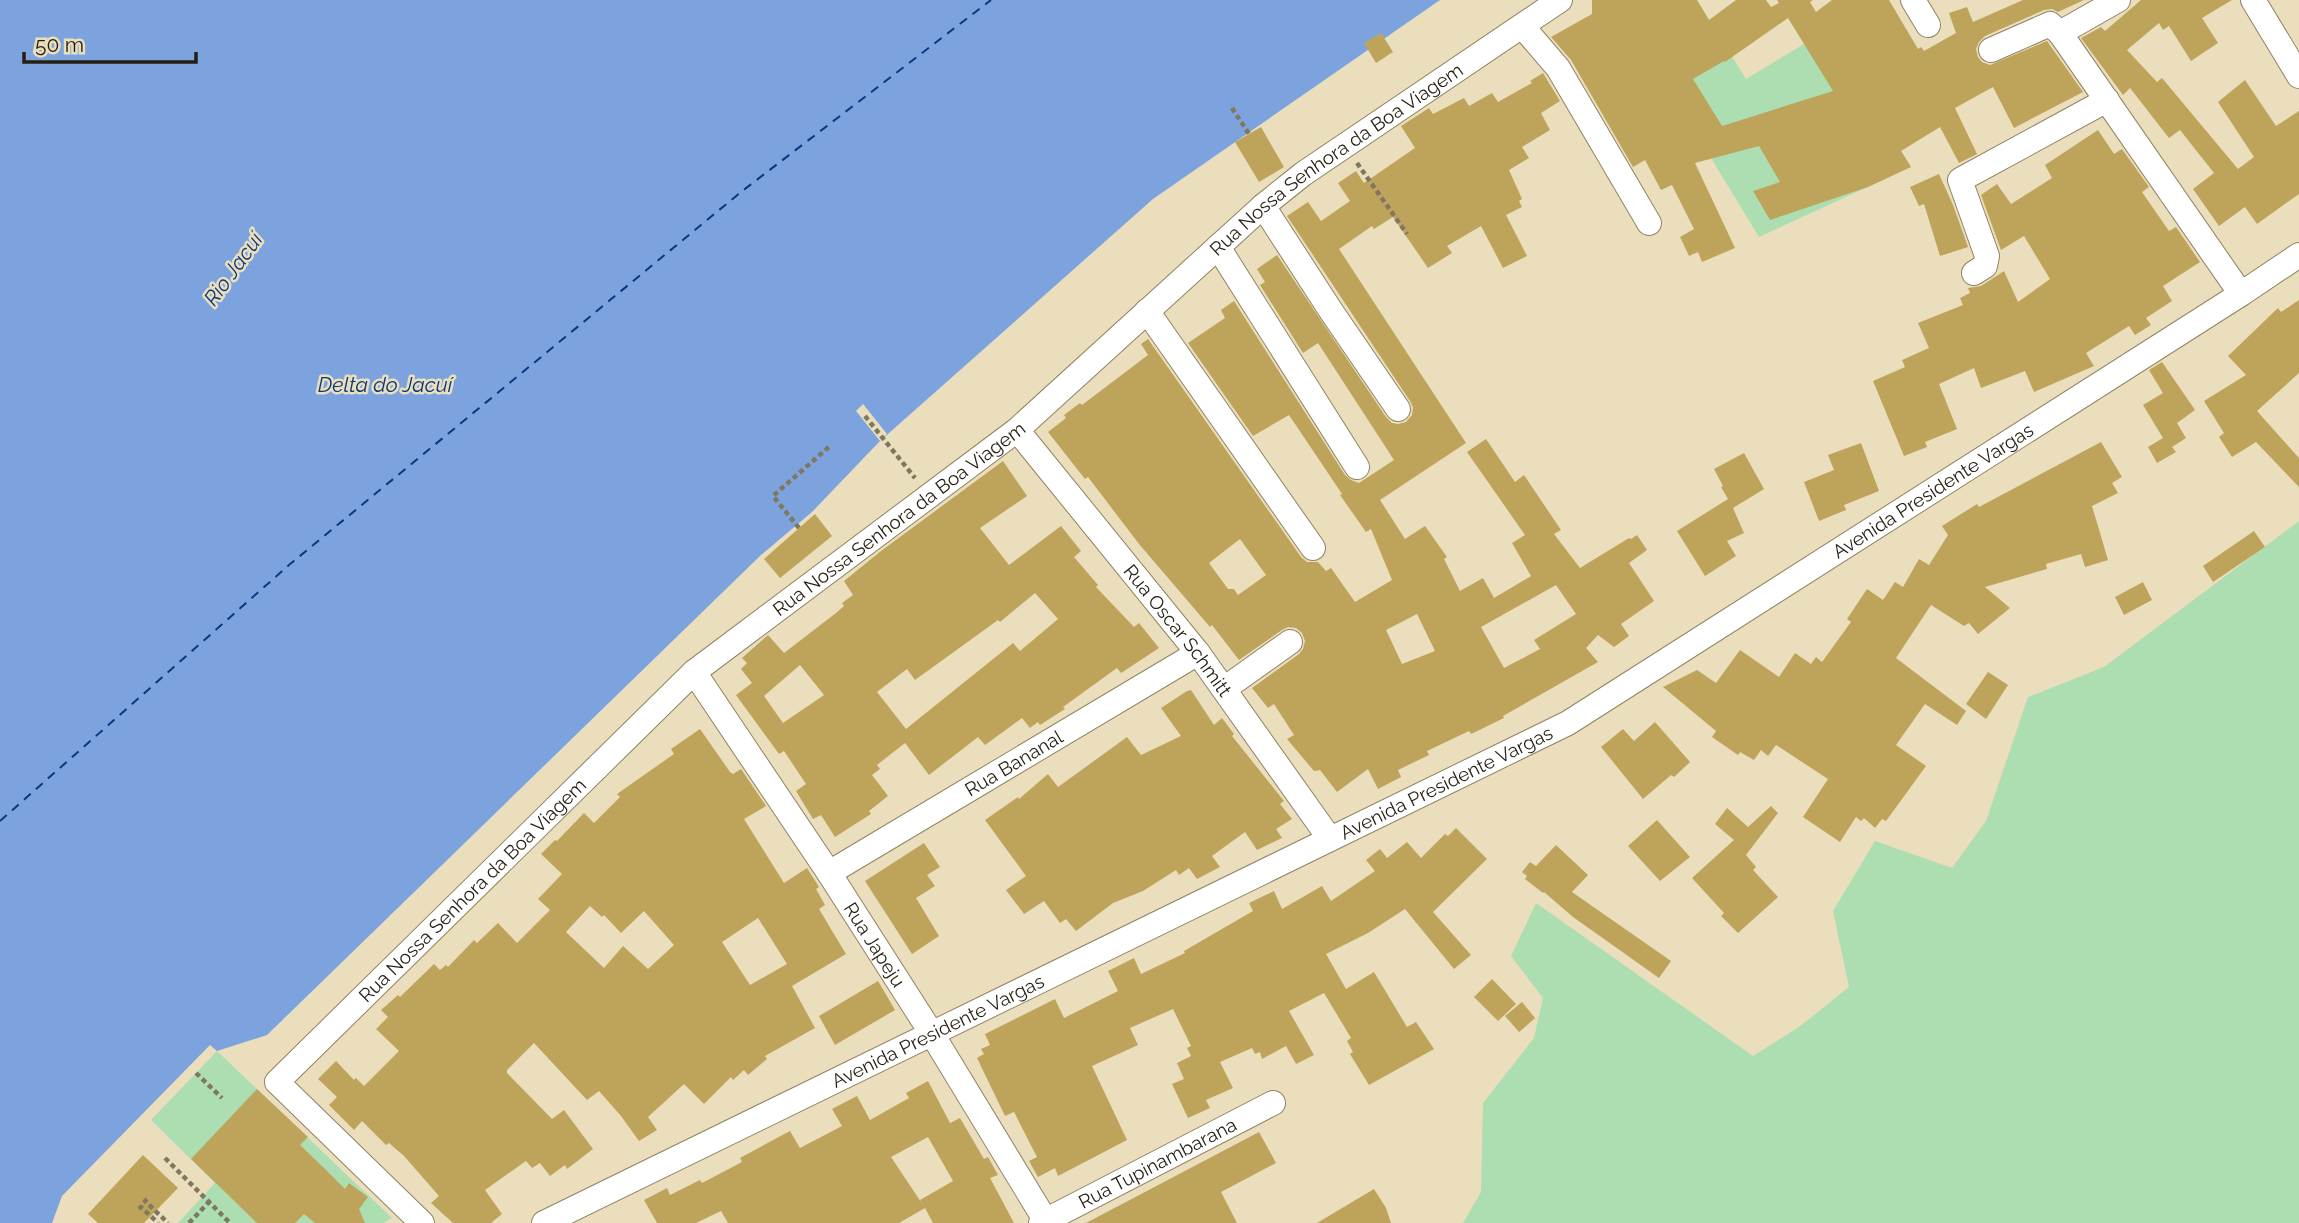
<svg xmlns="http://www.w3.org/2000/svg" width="2299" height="1223" viewBox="0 0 2299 1223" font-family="Raleway,sans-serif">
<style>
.green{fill:#addeb1}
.water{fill:#7da3df}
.pier{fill:#eadebc}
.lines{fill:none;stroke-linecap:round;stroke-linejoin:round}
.ferry{stroke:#09387e;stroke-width:2;stroke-dasharray:9 7;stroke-linecap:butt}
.building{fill:#bea45b;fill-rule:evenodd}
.minor-casing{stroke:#8f8364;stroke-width:26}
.path{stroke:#7f7760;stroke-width:4.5;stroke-dasharray:5 3.5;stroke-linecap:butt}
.minor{stroke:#fff;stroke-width:24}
.labels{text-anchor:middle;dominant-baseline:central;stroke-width:5;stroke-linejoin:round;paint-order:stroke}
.street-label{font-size:19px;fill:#241f12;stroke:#eadebc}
.water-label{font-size:21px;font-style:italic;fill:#09387e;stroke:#eadebc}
</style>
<rect width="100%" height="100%" fill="#eadebc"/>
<g class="green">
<polygon points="1615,0 1697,0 1746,79 1827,30 1911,167 1759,237"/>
<polygon points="2299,521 2299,1223 1463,1223 1481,1192 1483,1103 1534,1038 1543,998 1511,956 1536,903 1753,1056 1799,1027 1849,987 1833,911 1875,841 1952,868 1986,821 2028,697 2104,667"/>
<polygon points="217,1051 392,1218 384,1223 178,1223 215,1183 151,1120"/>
</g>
<polygon class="water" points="0,0 1440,0 1153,199 880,441 812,512 761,555 267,1035 217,1051 210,1045 62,1196 52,1223 0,1223"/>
<polygon class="pier" points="863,404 887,434 880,441 856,411"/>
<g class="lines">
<polyline class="ferry" points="0,821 289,565 741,192 991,0"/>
</g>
<g class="building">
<path d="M1592,0h105l12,20 27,-20h30l5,7 8,-4 -2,-3h36l-3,2 6,10 16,-12h57l29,49 3,-2 3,4 32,-18 -7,-20 18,-6 6,15 50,-22h61l-26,12 -6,-3 -8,1 -59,26 -6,6 -3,7 2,8 4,5 8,3 57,-24 36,51 -69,36 -21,-41 -38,21 22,46 -18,9 -19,-36 -39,24 10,16 -43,20 -98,33 -17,-29 27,-9 -21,-36 -64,17 40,85 -33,14 -4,-10 -9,4 -9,-19 14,-8 -22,-44 -11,5 -16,-30 -12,7 -62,-107 -20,-23 41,-23zM1788,18l45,73 -111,35 -29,-47 31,-18 1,1z"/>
<polygon points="2141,0 2232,0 2202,18 2218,43 2191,61 2169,26 2163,30 2159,23 2127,50 2157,82 2162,78 2238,169 2254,157 2218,102 2245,80 2276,126 2299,111 2299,194 2257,224 2245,207 2219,226 2193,189 2214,173 2180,130 2169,138 2130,88 2123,95 2081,38 2101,27 2105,31"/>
<polygon points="1381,33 1393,52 1376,63 1364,43"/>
<path d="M1543,73l17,28 -19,12 9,17 -28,17 7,11 -20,12 13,29 -3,2 3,6 -16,8 21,41 -24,12 -22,-42 -34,20 5,7 -24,15 -35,-51 -19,12 -2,-3 -33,23 127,194 -86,57 25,39 20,-13 22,31 -3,2 16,32 23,-13 11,20 37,-22 -19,-33 13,-8 -58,-83 19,-13 29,43 9,-7 37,55 -7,4 26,34 49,-30 2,1 6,-4 10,15 -18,13 25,38 -33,23 8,12 -15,11 -16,-12 -12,13 12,14 -95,54 1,2 -33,16 -2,-3 -42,20 2,4 -31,15 3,7 -23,12 -10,-20 -31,23 -17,-22 -6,1 -27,-32 7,-4 -20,-31 -6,4 -16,-20 47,-34 4,-5 2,-8 -3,-8 -6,-5 -8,-1 -6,3 -43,30 -27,-35 -2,2 -71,-83 -51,-67 -3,2 -37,-47 18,-14 -2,-3 16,-12 2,2 66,-50 -7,-11 7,-5 153,218 6,5h11l8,9 5,-3 24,34 37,-22 -21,-51 -5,3 -26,-37 2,-1 -53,-79 -36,21 -65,-93 37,-25 -4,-8 13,-9 111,174 6,5 8,3 35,-23 -76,-117 -15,10 -43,-68 5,-3 -8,-13 20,-14 109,162 6,6 6,1 8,-2 6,-7 1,-8 -3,-6 -123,-185 21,-14 13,19 29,-20 -12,-18 18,-12 8,12 51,-35 -14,-22 28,-18 4,6 31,-16 5,8 23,-13 6,9 34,-19 -2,-2zM1240,539l26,36 -28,20 -4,-6h-6l-19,-26zM1556,585l20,29 -42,26 6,9 -36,19 -23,-41zM1417,614l18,37 -33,13 -16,-34z"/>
<polygon points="1261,127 1284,167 1259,182 1235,142"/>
<polygon points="2098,130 2114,154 2122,149 2149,187 2142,192 2169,231 2176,227 2200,262 2163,286 2172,301 2146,318 2151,325 2135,335 2129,326 2086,353 2094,366 2034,392 2025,371 1981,388 1974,368 1939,384 1957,429 1925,442 1927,447 1904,456 1873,381 1905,367 1902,360 1929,348 1918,323 1963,305 1960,298 1970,293 1968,288 1981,286 2004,271 2018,302 2050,279 2024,236 2001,250 1981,195 1997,184 2011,204 2052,178 2045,165"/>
<polygon points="1939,174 1953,205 1968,247 1940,256 1924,204 1919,206 1910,187"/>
<polygon points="2299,300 2299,373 2257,411 2299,458 2299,487 2256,442 2232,457 2219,437 2224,433 2204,401 2246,375 2228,356 2278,308 2281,312"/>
<polygon points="2162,362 2195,410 2177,423 2186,438 2172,447 2176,452 2157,463 2148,447 2163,438 2143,405 2163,393 2149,370"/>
<polygon points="2101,442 2122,477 2112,483 2118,493 2092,506 2108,560 2085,567 2081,554 2046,564 2047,569 1985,587 2010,608 1978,634 1969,623 1964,626 1931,605 1896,658 1966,711 1957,725 1925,704 1896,745 1926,766 1886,821 1882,819 1875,828 1864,818 1861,821 1856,817 1840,842 1803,817 1828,779 1776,745 1768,756 1761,750 1754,760 1740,752 1738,755 1712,737 1716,731 1663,687 1697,670 1716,683 1740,650 1779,677 1795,653 1811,664 1816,657 1822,662 1851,622 1847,619 1867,589 1883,600 1895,582 1903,587 1919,559 1929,565 1948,535 1942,526 1977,504 1979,507"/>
<polygon points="1861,443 1879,491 1844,505 1846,510 1819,521 1804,482 1834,470 1828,455"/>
<polygon points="1744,453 1764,489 1733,508 1744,533 1727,541 1736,556 1705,576 1677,531 1728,499 1721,487 1723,486 1714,469"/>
<path d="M1003,461l24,35 -47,32 29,37 52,-39 20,25 -7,6 24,28 -2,2 38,40 5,-4 20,25 -38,25 -4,-5 -54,39 2,2 -25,16 -2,-3 -8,6 -8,-10 -37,27 -7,-8 -49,38 -24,-32 -28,22 3,4 -8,6 16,21 -19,15 2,3 -36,23 -14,-22 -8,4 -17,-28 10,-7 -22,-33 -5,3 -43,-59 16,-12 -11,-14 6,-6 -5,-5 26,-23 16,18 52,-40 8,-7 -2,-3 11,-8 -9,-14 37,-30zM1035,593l23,26 -38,32 -7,-8 -107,86 -29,-37 30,-23 8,11 83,-60 2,2zM800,665l24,30 -41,28 -19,-27z"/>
<polygon points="815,514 832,536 780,578 764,559"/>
<polygon points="2254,531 2265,547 2213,582 2203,566"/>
<polygon points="2143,582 2152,600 2124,615 2115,597"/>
<polygon points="1988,672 2008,685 1986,719 1966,704"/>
<polygon points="1191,690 1214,725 1222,718 1234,734 1232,736 1284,801 1280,804 1292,819 1276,829 1282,838 1257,850 1245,832 1212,856 1220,867 1197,879 1189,868 1179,875 1176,870 1143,891 1113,903 1076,931 1066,919 1060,923 1044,901 1024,914 1006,890 1026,876 985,820 1018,797 1019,799 1048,774 1058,787 1127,737 1141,755 1181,736 1161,708 1187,691"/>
<polygon points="1655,722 1690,762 1674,777 1671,775 1643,799 1601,747 1623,729 1634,741"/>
<path d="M700,729l30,43 3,2 8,-5 25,37 -22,13 40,64 23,-15 12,19 -3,2 9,16 -6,4 27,45 -54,32 23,42 -50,28 2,3 -19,16 -4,-5 -11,10 -2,-3 -27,27 -20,-20 -36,33 9,13 -18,11 -18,-25 -22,-25 -12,9 -53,-57 -27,27v3l45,46 12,-9 29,39 -26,20 -2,-4 -15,11 -10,-13 -8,5 -6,-7 -41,29 17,24 -11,9h-38l-22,-20 8,-7 -35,-40 -15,-13 -3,2 -24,-24 -8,9 -25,-25 8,-8 -19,-18 18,-18 18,19 2,-2 8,8 35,-35 -23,-22 12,-12 -7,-7 17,-15 2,2 34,-33 6,6 6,-5 2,2 26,-27 3,3 21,-20 19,20 33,-33 -12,-11 24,-25 -21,-20 14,-14 2,1 27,-28 10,10 26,-26 -3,-3 57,-40 -3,-5zM590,906l12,11 2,-2 17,18 23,-22 30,34 -26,24 -25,-23 -19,22 -38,-36zM758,918l29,46 -37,21 -28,-43z"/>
<polygon points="1771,806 1778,813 1746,855 1756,867 1753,870 1778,897 1738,933 1721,916 1724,913 1692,878 1734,840 1715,824 1727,808 1748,827"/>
<polygon points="1657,820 1690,857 1660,881 1628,846"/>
<polygon points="1456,828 1487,859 1433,912 1471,955 1454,969 1405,909 1368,933 1326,954 1346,989 1374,972 1407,1027 1416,1022 1434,1049 1369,1085 1350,1054 1353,1052 1347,1041 1351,1038 1324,993 1289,1011 1314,1055 1296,1064 1286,1046 1262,1059 1260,1052 1255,1054 1252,1048 1220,1062 1233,1088 1206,1100 1210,1108 1188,1118 1172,1084 1184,1079 1177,1063 1191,1056 1187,1048 1191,1046 1173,1009 1130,1028 1138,1045 1092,1066 1127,1140 1058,1176 1055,1168 1038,1177 1029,1161 1037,1157 1014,1112 1005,1116 977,1058 984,1054 981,1049 990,1045 985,1034 1055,999 1064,1018 1118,991 1108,971 1134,958 1141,974 1185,953 1184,951 1253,911 1249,903 1274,891 1282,909 1322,886 1331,901 1375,871 1366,860 1380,849 1387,858 1407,842 1421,858 1445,834 1448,836"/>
<polygon points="924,843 940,867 927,875 935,886 916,898 939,936 912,954 865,881"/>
<polygon points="1556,845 1588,875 1572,892 1671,961 1659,978 1573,917 1544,892 1543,893 1525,879 1527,876 1522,872 1530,862 1536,866"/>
<polygon points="1492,979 1516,1004 1498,1021 1474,997"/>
<polygon points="878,981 895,1010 835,1045 819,1016"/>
<polygon points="1522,1002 1535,1018 1519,1032 1505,1016"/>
<path d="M928,1081l22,42 10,-5 24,41 4,-2 10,18 -8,3 24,45h-81l-8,-15 -26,15h-171l-7,-12 -25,12h-39l-13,-23 23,-12 3,7 30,-15 2,3 40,-21 -2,-4 50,-27 10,17 42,-22 -10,-17 25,-13 13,24 39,-22 -3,-5zM928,1137l25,44 -33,19 5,8 -34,-51z"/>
<polygon points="257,1089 308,1137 300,1145 325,1169 345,1189 349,1183 368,1197 359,1209 365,1223 315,1223 304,1214 295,1223 257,1223 191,1159"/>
<polygon points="1259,1132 1276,1163 1221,1192 1237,1223 1086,1223"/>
<polygon points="143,1155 178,1188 144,1223 98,1223 88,1214"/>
<polygon points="1374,1189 1386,1208 1391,1223 1317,1223"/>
</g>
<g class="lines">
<g class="minor-casing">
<g id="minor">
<polyline points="1913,0 1928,25"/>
<polyline points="2118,0 2060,33 2241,294"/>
<polyline points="2253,0 2299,76"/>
<polyline points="1522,26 1558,68 1649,223"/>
<polyline points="1991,50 2050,24 2060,33"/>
<polyline points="1263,206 1331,311 1398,409"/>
<polyline points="1218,247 1357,467"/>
<polyline points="1974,273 1985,266 1987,256 1960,180 2107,100"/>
<polyline points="1147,311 1313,548"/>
<path id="s1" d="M1017,430l181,223 132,186"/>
<path id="s2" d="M694,672l135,201 103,161 115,189"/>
<polyline points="1224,689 1290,642"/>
<path id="s3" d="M829,873l369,-220"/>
<path id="s4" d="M422,1223l-145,-141 417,-410 323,-242 246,-224 40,-32 257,-174"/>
<path id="s5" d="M544,1223l1024,-500 673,-429 58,-39"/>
<path id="s6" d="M1041,1223l232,-120"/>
</g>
</g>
<g class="path">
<polyline points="1232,108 1249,134"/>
<polyline points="1357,163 1407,234"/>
<polyline points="865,416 915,478"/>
<polyline points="799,528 773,496 830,446"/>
<polyline points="196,1073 222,1098"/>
<polyline points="165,1158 230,1223"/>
<polyline points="147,1199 145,1201 168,1223"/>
<polyline points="139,1209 141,1207 158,1223"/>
<polyline points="189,1223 209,1202"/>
</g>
<use href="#minor" class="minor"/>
</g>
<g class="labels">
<g class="street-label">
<text stroke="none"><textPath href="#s4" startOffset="1610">Rua Nossa Senhora da Boa Viagem</textPath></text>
<text stroke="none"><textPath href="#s5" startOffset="1572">Avenida Presidente Vargas</textPath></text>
<text stroke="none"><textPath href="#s4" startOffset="1043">Rua Nossa Senhora da Boa Viagem</textPath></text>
<text stroke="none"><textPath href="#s1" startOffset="257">Rua Oscar Schmitt</textPath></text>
<text stroke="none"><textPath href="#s3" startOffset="215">Rua Bananal</textPath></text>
<text stroke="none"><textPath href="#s5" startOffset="1004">Avenida Presidente Vargas</textPath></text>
<text stroke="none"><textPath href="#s4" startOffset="476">Rua Nossa Senhora da Boa Viagem</textPath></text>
<text stroke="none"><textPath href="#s2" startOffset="327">Rua Japeju</textPath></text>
<text stroke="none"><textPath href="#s5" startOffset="438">Avenida Presidente Vargas</textPath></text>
<text stroke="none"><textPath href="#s6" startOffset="131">Rua Tupinambarana</textPath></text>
</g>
<g class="water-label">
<text transform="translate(233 269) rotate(-54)">Rio Jacuí</text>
<text x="385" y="384">Delta do Jacuí</text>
</g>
</g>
<path d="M24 52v10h172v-10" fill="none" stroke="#241f12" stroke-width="3.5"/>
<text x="35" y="52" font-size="21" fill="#241f12" stroke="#eadebc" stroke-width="5" paint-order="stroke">50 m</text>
</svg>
